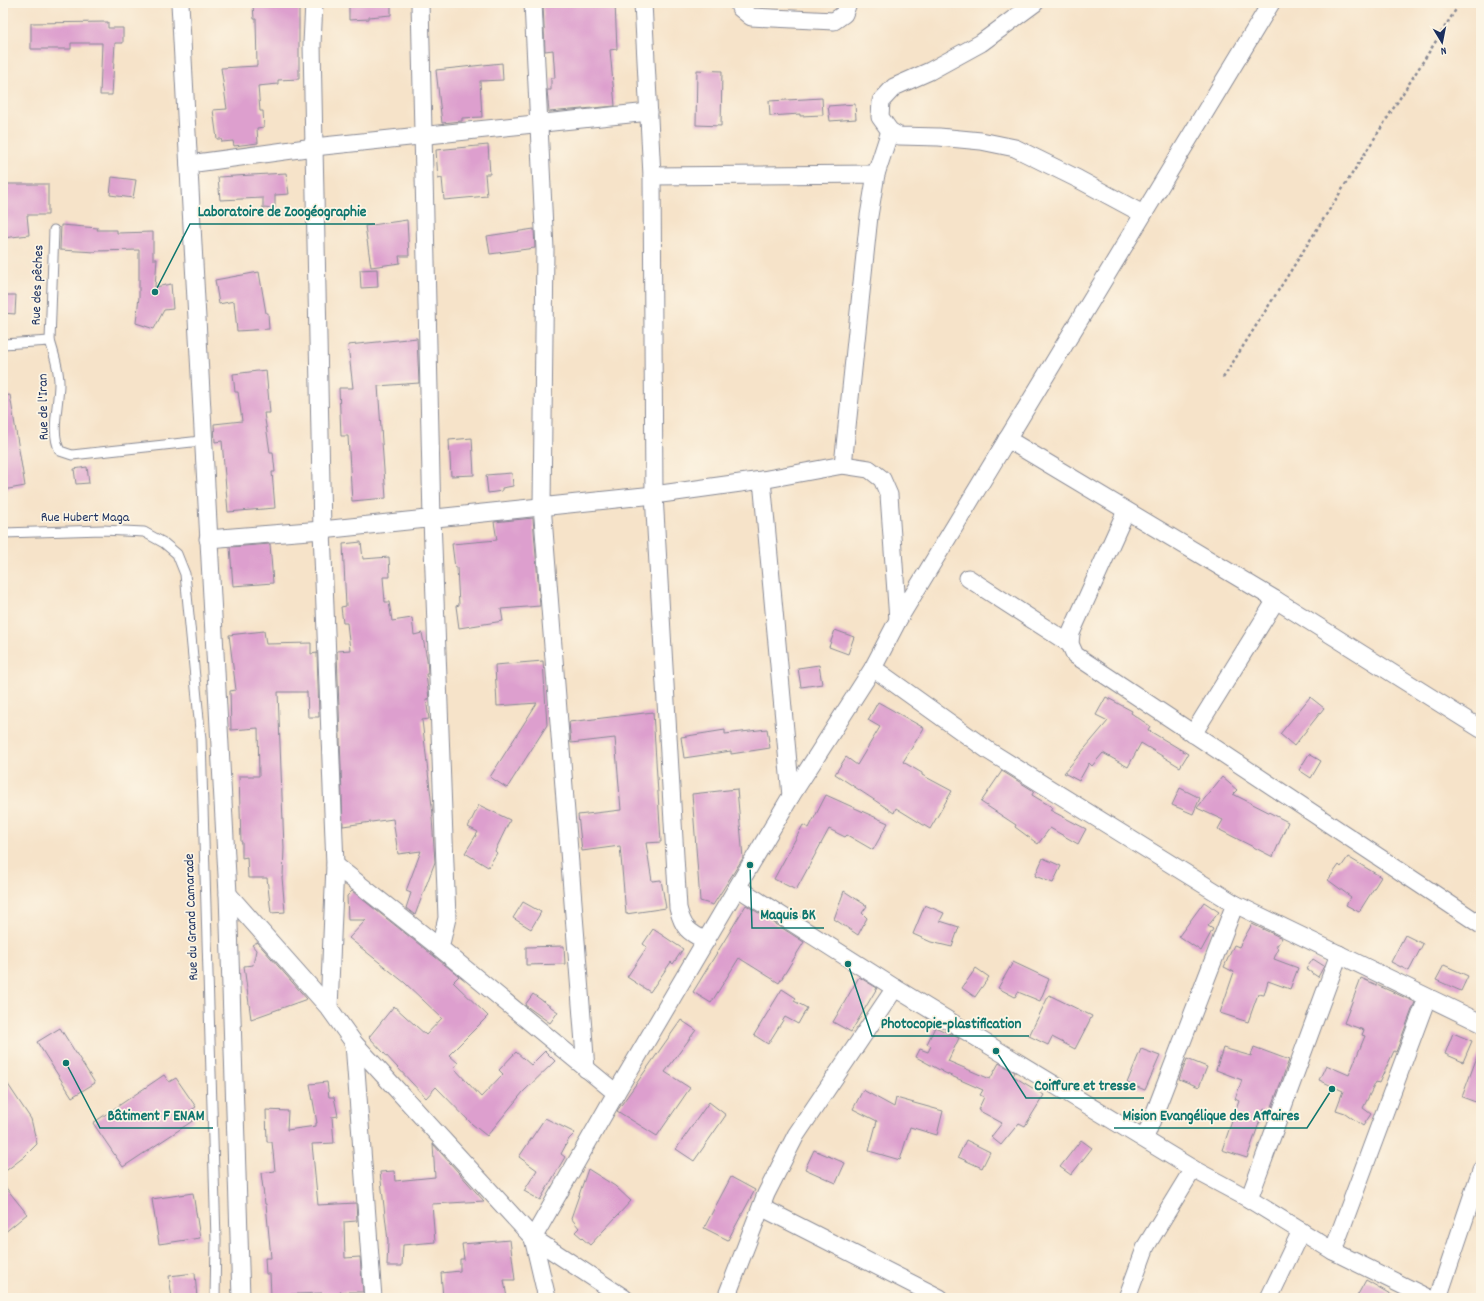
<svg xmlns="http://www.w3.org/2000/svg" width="1484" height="1301" viewBox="0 0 1484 1301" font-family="Dekko,sans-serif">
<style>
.building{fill:#dd9fce}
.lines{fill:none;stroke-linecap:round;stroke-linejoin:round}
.service-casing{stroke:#888994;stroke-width:11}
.minor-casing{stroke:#888994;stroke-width:19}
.path{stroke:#888994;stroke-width:2.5;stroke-dasharray:3 3;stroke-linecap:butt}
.service{stroke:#fff;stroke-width:9}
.minor{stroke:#fff;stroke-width:17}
.labels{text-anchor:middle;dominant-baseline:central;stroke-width:3.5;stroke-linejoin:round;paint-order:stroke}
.street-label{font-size:14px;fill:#1b2f5e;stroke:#fcf5e5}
.leader{fill:none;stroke:#0f766e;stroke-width:1.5}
.callout-dot{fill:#0f766e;stroke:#fcf5e5;stroke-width:1.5}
.callout-label{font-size:15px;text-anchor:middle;font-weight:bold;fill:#0f766e;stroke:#fcf5e5;stroke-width:3.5;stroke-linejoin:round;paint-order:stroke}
</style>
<rect width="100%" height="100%" fill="#fcf5e5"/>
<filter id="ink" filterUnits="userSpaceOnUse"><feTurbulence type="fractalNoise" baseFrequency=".025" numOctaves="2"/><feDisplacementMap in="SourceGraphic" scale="8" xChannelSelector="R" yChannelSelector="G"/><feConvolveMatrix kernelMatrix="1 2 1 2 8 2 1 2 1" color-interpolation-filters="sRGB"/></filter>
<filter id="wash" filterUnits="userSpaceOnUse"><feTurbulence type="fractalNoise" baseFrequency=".012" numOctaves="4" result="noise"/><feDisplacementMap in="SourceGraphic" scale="16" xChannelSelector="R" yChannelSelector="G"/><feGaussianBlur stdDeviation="0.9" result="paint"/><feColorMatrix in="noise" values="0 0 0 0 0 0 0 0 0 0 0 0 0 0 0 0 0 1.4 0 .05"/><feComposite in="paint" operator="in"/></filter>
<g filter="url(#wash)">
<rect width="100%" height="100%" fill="#f6e3c9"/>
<g id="blocks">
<g class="building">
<polygon points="272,3 299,3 299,79 278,80 278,84 258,86 260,111 263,111 264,127 257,128 258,143 234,146 233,141 222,142 221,139 217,139 213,110 227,109 221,68 257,66 256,19 254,19 253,5"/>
<polygon points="349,3 391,3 391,15 369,17 369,19 349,20"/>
<polygon points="561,3 615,3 617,49 610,50 615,106 549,112 547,90 551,90 551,78 555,78 553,50 545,51 543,4"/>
<polygon points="108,22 108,28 123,28 123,43 115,43 112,95 100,95 102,43 71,43 71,49 31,49 31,23"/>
<polygon points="502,63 503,80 480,81 482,117 462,118 462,121 442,123 436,70"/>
<polygon points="697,70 722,71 721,126 696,125"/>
<polygon points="822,98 823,115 800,116 800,114 770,116 769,101"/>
<polygon points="855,104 856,119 830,121 828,106"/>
<polygon points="488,145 490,174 485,174 487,196 444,200 442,178 438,179 436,150"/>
<polygon points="286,173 289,194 275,195 275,209 263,208 263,198 220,200 218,177"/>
<polygon points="112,177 136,180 133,198 110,195"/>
<polygon points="7,184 48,184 48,215 27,215 29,235 3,238 3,190 8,190"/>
<polygon points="407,220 409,256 399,256 400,263 371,267 365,226"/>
<polygon points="61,225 98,228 97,230 117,230 117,233 153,232 153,259 157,259 155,287 171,284 173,309 164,310 154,329 136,323 139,297 139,250 96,251 96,252 60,250"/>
<polygon points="534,229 535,248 490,254 487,236"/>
<polygon points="377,269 378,287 361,288 360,270"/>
<polygon points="259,272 266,313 268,313 269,329 237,331 234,301 219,304 215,280"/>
<polygon points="3,295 16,295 15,314 3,313"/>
<polygon points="417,338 419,383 378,386 386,498 352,501 348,436 341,436 339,388 353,388 348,345"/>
<polygon points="266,370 270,413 264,413 270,452 273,452 275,472 272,472 275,508 228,512 222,441 215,442 214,424 242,421 238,392 235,392 233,374"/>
<polygon points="10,395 25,486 3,490 3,396"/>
<polygon points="472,438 474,475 451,476 449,440"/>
<polygon points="87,467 89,483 76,484 74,469"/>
<polygon points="512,473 513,486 502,488 502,491 488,493 486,475"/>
<polygon points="533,518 540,606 501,609 503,621 459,628 456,606 459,605 457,568 455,568 452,544 497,540 494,522"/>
<polygon points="361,542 363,559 389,557 390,577 383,577 385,602 389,602 392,621 412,618 414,635 422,633 427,659 428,674 426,674 429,699 426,699 429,719 422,720 433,815 432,818 435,862 415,915 406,908 411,893 406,891 421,851 398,854 393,819 343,826 337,651 350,650 347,623 343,623 341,607 346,606 343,544"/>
<polygon points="270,544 273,583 233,586 230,547"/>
<polygon points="835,630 854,637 848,654 829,647"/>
<polygon points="264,631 266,644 311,643 311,654 317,653 319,717 308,717 307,692 278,692 284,848 283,877 282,877 285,912 271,913 267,878 248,878 247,857 242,858 242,842 241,842 239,776 259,776 258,728 231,730 230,691 236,690 229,635"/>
<polygon points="543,661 547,725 507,788 490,777 537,703 497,706 495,665"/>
<polygon points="819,665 822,684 801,687 798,668"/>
<polygon points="1106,697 1132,711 1131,713 1150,726 1148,730 1188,754 1180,767 1141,743 1128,767 1103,753 1092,766 1089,763 1079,781 1064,773 1108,721 1096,715"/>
<polygon points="1310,697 1324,708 1294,746 1280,734"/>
<polygon points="878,702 924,728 903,762 922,773 922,775 952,791 930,829 896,808 894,813 835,774 846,757 857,765 880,727 868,720"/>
<polygon points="653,712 661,842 646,843 652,881 661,880 666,908 626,914 620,846 582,851 578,815 621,810 615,738 571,743 569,722"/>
<polygon points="767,729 770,748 731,754 731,751 684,758 681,737 725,730 725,734"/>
<polygon points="1309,754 1321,761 1311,778 1299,770"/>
<polygon points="1002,771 1034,791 1032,795 1052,807 1050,810 1086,829 1078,844 1050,828 1038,844 1015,827 1016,825 981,802"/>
<polygon points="1222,777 1237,790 1233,794 1288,822 1273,857 1218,829 1223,820 1197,808"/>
<polygon points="1180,788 1200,798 1193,814 1172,805"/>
<polygon points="737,789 743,858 713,905 700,901 692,794"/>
<polygon points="826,795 888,823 873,850 847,835 845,837 829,829 796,890 774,879 803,825 809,828"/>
<polygon points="479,805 510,820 495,851 497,853 488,867 465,853 478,832 468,827"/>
<polygon points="1348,857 1381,877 1359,912 1346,905 1351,897 1328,880 1339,865 1341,867"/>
<polygon points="1043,858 1061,866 1053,883 1035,876"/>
<polygon points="352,891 459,976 453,982 488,1016 449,1055 458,1063 454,1068 481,1097 503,1074 499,1070 516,1052 531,1065 545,1051 555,1061 523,1092 487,1136 472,1124 436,1087 426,1098 369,1037 394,1006 426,1035 442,1018 405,983 349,938 366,920 348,920 347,896"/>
<polygon points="844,891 867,906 862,913 867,918 858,935 834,919"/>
<polygon points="523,902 541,912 531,929 513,918"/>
<polygon points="1204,902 1219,912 1208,926 1213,929 1201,951 1179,936"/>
<polygon points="746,905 804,942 779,983 739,958 711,1003 693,992"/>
<polygon points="925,905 944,913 940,921 959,927 952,947 931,942 913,934"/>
<polygon points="1252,924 1282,938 1276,947 1278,948 1274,959 1298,968 1290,989 1268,981 1264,995 1258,994 1248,1022 1220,1013 1234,972 1224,967 1234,945 1239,947"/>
<polygon points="653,929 683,949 673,964 671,962 650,992 627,977 647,947 643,944"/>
<polygon points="1405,935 1423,944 1409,971 1391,962"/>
<polygon points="257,942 307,999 251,1019 244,966 253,965 256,950 252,945"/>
<polygon points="564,946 565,964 526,965 526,947"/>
<polygon points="1313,959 1324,966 1318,977 1306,969"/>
<polygon points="1013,962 1049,979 1040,1001 1018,992 1015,997 998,988"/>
<polygon points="1444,965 1468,976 1461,991 1436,980"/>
<polygon points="976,968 989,977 975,997 962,988"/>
<polygon points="859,977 877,988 851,1032 833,1022"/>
<polygon points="1361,978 1415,1002 1396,1052 1394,1051 1379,1083 1376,1082 1363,1108 1371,1114 1363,1126 1345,1113 1336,1110 1343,1091 1319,1080 1326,1065 1349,1075 1365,1036 1362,1035 1364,1030 1344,1023"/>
<polygon points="782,989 796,998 794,1001 807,1008 798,1024 785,1017 768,1044 754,1035"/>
<polygon points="533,994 558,1012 550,1023 525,1005"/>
<polygon points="1049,995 1092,1016 1075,1049 1052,1037 1048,1045 1029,1036"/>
<polygon points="681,1020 696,1030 665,1072 690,1088 657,1136 617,1111"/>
<polygon points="935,1027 959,1038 948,1061 990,1079 999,1063 1015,1072 1013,1076 1044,1095 1025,1126 1019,1123 1001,1145 991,1137 1002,1123 978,1110 984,1097 980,1095 983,1090 947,1074 916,1057 920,1049 928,1052 931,1046 927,1044"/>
<polygon points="60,1028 95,1083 72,1097 37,1042"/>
<polygon points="1453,1033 1472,1041 1463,1062 1445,1054"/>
<polygon points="1254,1047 1289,1060 1270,1112 1264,1109 1247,1158 1222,1150 1239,1101 1235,1099 1242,1080 1216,1070 1223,1048 1251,1056"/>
<polygon points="1141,1049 1160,1056 1145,1090 1127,1083"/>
<polygon points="1480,1049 1481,1049 1481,1104 1462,1097"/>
<polygon points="1187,1059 1207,1067 1199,1087 1179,1079"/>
<polygon points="164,1075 169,1082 176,1078 196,1107 188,1112 194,1120 123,1167 93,1123"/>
<polygon points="3,1077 31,1119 37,1144 24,1157 3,1173"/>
<polygon points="327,1082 329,1097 334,1097 338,1116 332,1117 334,1143 312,1144 318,1205 356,1203 357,1221 344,1222 345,1258 360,1257 363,1292 340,1292 341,1298 322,1298 322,1293 271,1295 270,1274 266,1274 265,1258 271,1258 266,1204 265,1204 261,1173 275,1171 272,1142 267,1142 266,1110 288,1111 287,1130 316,1126 316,1123 317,1123 310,1084"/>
<polygon points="863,1090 894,1107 896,1098 943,1111 937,1135 910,1127 900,1160 869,1151 877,1121 853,1109"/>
<polygon points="709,1102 726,1115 694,1161 676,1149"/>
<polygon points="545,1118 575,1133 569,1139 561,1154 565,1157 540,1200 524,1191 537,1170 519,1157"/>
<polygon points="966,1140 990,1152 982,1168 958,1157"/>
<polygon points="1081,1140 1092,1148 1071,1175 1060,1167"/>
<polygon points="433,1144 484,1201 432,1204 435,1242 403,1245 402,1266 387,1266 388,1241 380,1172 394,1171 395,1181 435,1177"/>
<polygon points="814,1150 845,1163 836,1183 805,1169"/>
<polygon points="588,1169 615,1186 631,1201 590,1245 575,1232 579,1228 571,1218"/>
<polygon points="731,1177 755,1190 728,1240 704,1228"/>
<polygon points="3,1184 27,1214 3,1234"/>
<polygon points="193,1193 200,1238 159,1244 152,1199"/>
<polygon points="510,1240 515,1280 504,1280 507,1298 443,1298 441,1273 460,1271 460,1259 464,1259 462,1244"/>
<polygon points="195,1273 197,1298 172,1298 169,1276"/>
<polygon points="1366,1280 1397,1298 1356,1298"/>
</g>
</g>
</g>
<g filter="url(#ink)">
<use href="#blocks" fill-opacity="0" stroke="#888994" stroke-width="1"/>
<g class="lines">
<g class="service-casing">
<g id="service">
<polyline points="50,341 54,230"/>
<path d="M3,344l47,-3c4,13 9,28 9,42 0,22 -9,49 1,68l12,4 129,-14"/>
<polyline points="3,533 103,530 144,532 164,543 177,554 185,574 201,740 216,1240 215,1298"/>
</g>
</g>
<g class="minor-casing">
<g id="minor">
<polyline points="180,3 228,894 241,1298"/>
<polyline points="314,3 312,44 314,147 322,530 335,865 329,1008"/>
<polyline points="420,3 432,519 447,918 440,948"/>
<polyline points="533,3 545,249 542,505 586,1069"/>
<path d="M643,3l9,173 2,319 24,413c5,20 10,24 28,33"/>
<polyline points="739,3 740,8 751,17 834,21 844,14 848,3"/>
<polyline points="1035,3 981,43 930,71 894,87 881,101 880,117 890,131 899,136 939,137 981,141 1015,148 1078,179 1143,214"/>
<polyline points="189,164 314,147 649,112"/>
<polyline points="876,174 890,131"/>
<polyline points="652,176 876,174 869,216 843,465"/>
<polyline points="1007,439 1276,600 1481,729"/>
<polyline points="762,480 791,796"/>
<polyline points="1126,511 1071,633 1070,644 1075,655 1481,925"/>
<polyline points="208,539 322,530 654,495 762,480 843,465 869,469 882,479 889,495 898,620"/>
<polyline points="968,578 1070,644"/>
<polyline points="873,668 989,751 1235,904 1481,1023"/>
<polyline points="1193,734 1276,600"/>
<polyline points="335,865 440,948 616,1093"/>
<polyline points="738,888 895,988 1193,1169 1249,1199 1333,1251 1428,1298"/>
<polyline points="228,894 329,1008 354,1043 533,1238 624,1298"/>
<polyline points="354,1043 373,1298"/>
<polyline points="1145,1138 1235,904"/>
<polyline points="1249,1199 1339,954"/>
<polyline points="763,1208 940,1298"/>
<polyline points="1333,1251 1427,998"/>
<polyline points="547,1298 533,1238 616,1093 791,796 873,668 898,620 1271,3"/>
<polyline points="726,1298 766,1194 796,1135 895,988"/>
<polyline points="1127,1298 1146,1246 1193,1169"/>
<polyline points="1269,1298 1301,1231"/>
<polyline points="1438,1298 1481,1170"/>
</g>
</g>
<polyline class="path" points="1223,378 1460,3"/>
<use href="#service" class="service"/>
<use href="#minor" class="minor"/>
</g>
</g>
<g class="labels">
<g class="street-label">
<text transform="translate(38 285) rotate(-88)">Rue des pêches</text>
<text transform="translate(44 407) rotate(-91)">Rue de l'Iran</text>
<text x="85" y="518">Rue Hubert Maga</text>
<text transform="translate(192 917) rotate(-92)">Rue du Grand Camarade</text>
</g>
</g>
<path class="leader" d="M155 292L190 224H375M750 865L752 928H824M848 964L872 1036H1029M996 1051L1026 1098H1144M1332 1089L1307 1128H1114M66 1063L100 1128H213"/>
<g class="callout-dot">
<circle cx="155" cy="292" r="4"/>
<circle cx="750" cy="865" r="4"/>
<circle cx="848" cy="964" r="4"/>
<circle cx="996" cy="1051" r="4"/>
<circle cx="1332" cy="1089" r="4"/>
<circle cx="66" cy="1063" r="4"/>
</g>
<g class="callout-label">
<text x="282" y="216">Laboratoire de Zoogéographie</text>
<text x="788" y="919">Maquis BK</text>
<text x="951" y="1028">Photocopie-plastification</text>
<text x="1085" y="1090">Coiffure et tresse</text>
<text x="1211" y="1120">Mision Evangélique des Affaires</text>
<text x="156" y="1120">Bâtiment F ENAM</text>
</g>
<rect width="1484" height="1301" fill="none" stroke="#fcf5e5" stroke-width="16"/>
<g transform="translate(1442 42) rotate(170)" stroke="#fcf5e5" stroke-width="3" paint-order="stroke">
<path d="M0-3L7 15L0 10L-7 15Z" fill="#1b2f5e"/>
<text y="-6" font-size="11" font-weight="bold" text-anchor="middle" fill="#1b2f5e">N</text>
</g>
</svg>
